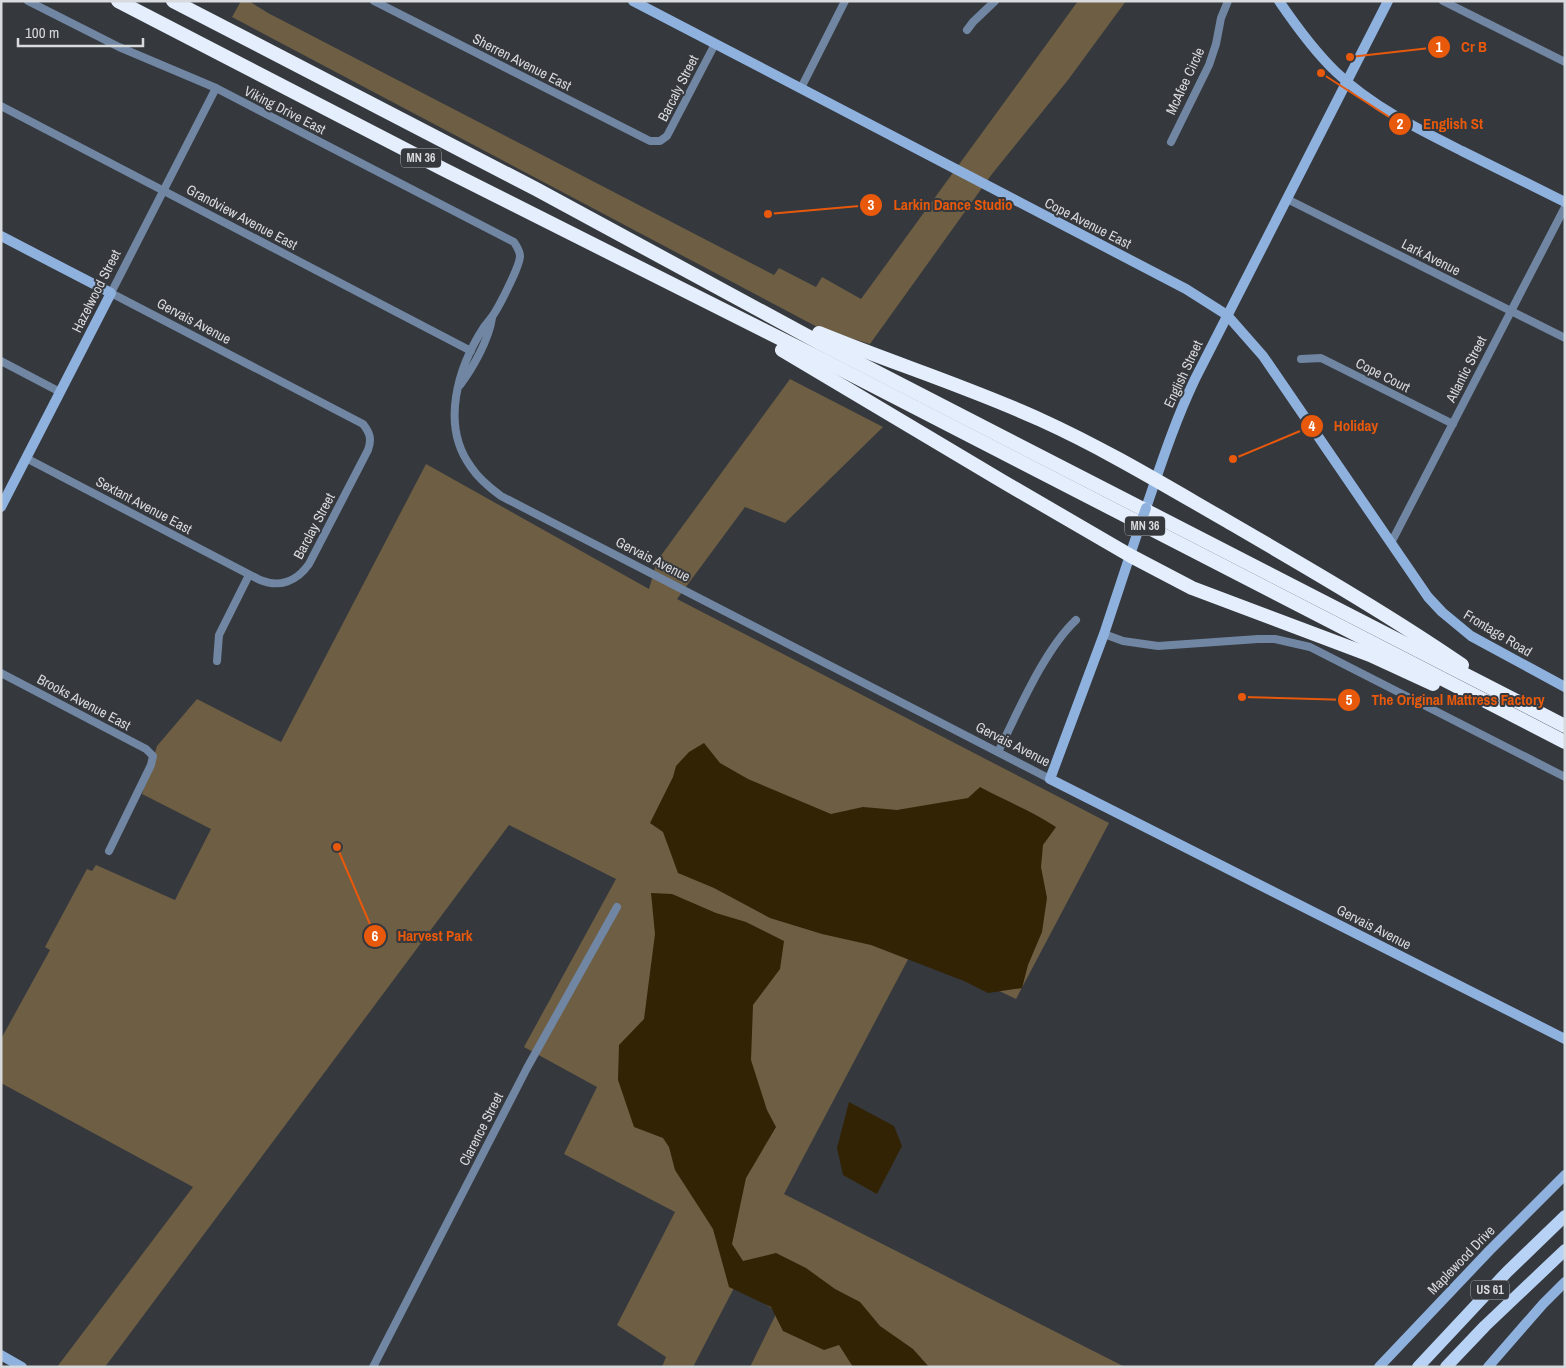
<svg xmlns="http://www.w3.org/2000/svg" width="1566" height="1368" viewBox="0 0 1566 1368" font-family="'Archivo Narrow',sans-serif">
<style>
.green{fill:#6d5e44}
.water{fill:#322304}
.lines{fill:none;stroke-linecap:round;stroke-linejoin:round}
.street{stroke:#7086a2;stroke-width:8}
.secondary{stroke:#8fb1de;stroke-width:10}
.primary{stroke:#b7d2f5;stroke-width:12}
.highway{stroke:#e4eefc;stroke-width:14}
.secondary-bridge{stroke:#8fb1de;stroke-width:10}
.labels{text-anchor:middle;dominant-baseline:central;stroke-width:4;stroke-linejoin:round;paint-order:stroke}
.shield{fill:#35383d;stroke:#a7a9ad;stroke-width:1}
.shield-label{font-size:12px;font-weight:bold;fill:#d8dadd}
.street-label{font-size:14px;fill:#d8dadd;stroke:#35383d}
.leader{fill:none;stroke:#e8590c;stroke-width:2}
.callout-dot{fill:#e8590c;stroke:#35383d;stroke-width:2}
.mark-label{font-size:15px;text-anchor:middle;font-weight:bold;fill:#fff}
.callout-label{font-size:15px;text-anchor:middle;font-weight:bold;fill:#e8590c;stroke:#35383d;stroke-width:4;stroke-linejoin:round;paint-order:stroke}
</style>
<rect width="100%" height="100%" fill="#35383d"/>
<g class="green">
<polygon points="241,1 249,1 268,13 774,275 779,268 816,287 822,277 861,299 1078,1 1126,1 1068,80 992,174 870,344 821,329 232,17"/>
<polygon points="790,379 883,427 785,523 745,507 677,599 1109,823 1016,999 913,950 784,1194 1125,1367 750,1367 777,1312 736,1284 693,1367 662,1367 666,1357 617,1325 675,1212 564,1154 597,1087 524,1047 616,879 509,825 105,1367 57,1367 193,1187 1,1083 1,1039 50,950 45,947 87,869 92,871 96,865 175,900 211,829 142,794 157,746 197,699 281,742 426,464 649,589 657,561"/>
</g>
<g class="water">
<path d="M704,743l16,20 28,16 83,35 32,-7 34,3 71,-12 12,-11c26,14 52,24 76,40l-13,18 -2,22 6,31 -5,34 -14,33 -6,23 -34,5 -24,-12 -93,-36 -49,-11 -52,-16 -56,-30 -36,-15 -15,-41 -13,-9 23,-46 3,-11 13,-14z"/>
<polygon points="651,893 672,894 716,913 746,922 784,941 780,969 753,1005 751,1060 767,1110 776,1127 746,1178 732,1244 743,1261 776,1253 806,1268 835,1289 860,1302 880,1326 913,1349 929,1367 853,1367 839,1345 824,1350 783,1331 771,1307 729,1287 713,1229 675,1170 669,1147 663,1138 634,1127 618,1080 619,1045 644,1019 655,934"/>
<polygon points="849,1102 894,1126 902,1146 877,1194 843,1175 837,1148"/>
</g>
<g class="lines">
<g class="street">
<path d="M28,1l91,46 97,41 298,154c3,5 6,9 6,14 0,10 -22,53 -29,62 -2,3 -5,6 -7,9 -26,40 -44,98 -13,140 8,12 19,21 30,29l549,283"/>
<polyline points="374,1 650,141 660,141 667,136 715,44"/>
<polyline points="1443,1 1565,62"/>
<polyline points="967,30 973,22 995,1"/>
<polyline points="801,88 845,1"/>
<polyline points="1,106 471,351"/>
<polyline points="1171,142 1209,65 1216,44 1221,18 1228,1"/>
<polyline points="1287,199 1565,338"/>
<polyline points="1301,359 1321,358 1453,424"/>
<polyline points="1,361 60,392"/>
<path d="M460,385c13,-17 29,-46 32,-67"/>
<path d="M26,458l234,122c20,8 37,1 49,-16l59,-114c4,-11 2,-17 -5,-26l-252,-131 105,-205"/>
<polyline points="1391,543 1565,207"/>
<polyline points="1104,634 1123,641 1158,646 1258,639 1275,639 1310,647 1565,777"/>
<polyline points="217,661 219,635 249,575"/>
<polyline points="1,673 146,749 153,756 151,765 109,851"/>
<path d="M998,752c20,-40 46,-102 78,-132"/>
<polyline points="373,1367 527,1068 617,907"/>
</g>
<g class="secondary">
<polyline points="633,1 1186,289 1227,315 1263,356 1428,597 1442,612 1471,636 1565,687"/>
<path d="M1279,1c17,25 35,50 57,71 37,35 82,57 126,79 34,17 69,34 103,51"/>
<polyline points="1,236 111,293 1,507"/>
<path d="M1146,508c15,-44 29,-87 49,-129l193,-378"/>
<polyline points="1139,528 1104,634 1050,779 1565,1039"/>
<polyline points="1,1355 22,1367"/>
<polyline points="1379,1367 1489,1251 1565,1175"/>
<polyline points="1488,1367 1543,1304 1565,1282"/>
</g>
<g class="primary">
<polyline points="1418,1367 1507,1272 1565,1216"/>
<polyline points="1446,1367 1485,1326 1565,1250"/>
</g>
<g class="highway">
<polyline points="118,1 441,168 825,361 1565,742"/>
<polyline points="173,1 536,189 820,343 1565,726"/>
<path d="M819,333c73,30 150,54 222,87 64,29 125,66 186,101 79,46 159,92 235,144"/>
<polyline points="782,350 1002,481 1131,556 1192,588 1370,655 1433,684"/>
</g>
<polyline class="secondary-bridge" points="1139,528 1146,508"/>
</g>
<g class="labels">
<g class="shield">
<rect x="401" y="148.5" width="40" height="19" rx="4"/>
<rect x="1125" y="516.5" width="40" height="19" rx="4"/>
<rect x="1471" y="1280.5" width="38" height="19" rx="4"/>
</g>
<g class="shield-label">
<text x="421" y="158">MN 36</text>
<text x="1145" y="526">MN 36</text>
<text x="1490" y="1290">US 61</text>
</g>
<g class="street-label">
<text transform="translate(522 62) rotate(27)">Sherren Avenue East</text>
<text transform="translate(1185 81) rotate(-65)">McAfee Circle</text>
<text transform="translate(678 88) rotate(-63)">Barcaly Street</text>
<text transform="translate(285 110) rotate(27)">Viking Drive East</text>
<text transform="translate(242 217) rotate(28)">Grandview Avenue East</text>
<text transform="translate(1088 223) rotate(27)">Cope Avenue East</text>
<text transform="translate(1431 257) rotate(27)">Lark Avenue</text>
<text transform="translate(96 291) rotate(-63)">Hazelwood Street</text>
<text transform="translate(194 321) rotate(28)">Gervais Avenue</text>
<text transform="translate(1466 369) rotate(-63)">Atlantic Street</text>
<text transform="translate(1183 374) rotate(-65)">English Street</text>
<text transform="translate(1383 375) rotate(27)">Cope Court</text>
<text transform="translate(144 505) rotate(28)">Sextant Avenue East</text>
<text transform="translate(314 526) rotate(-62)">Barclay Street</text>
<text transform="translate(653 559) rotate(27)">Gervais Avenue</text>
<text transform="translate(1498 633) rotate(31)">Frontage Road</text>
<text transform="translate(84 702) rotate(28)">Brooks Avenue East</text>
<text transform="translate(1013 744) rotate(27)">Gervais Avenue</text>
<text transform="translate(1374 927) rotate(27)">Gervais Avenue</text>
<text transform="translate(481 1129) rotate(-63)">Clarence Street</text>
<text transform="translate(1461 1260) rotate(-46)">Maplewood Drive</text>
</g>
</g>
<path class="leader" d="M1350 57L1439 47M1321 73L1400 124M768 214L871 205M1233 459L1312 426M1242 697L1349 700M337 847L375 936"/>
<g class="callout-dot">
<circle cx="1350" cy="57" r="5"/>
<circle cx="1321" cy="73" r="5"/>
<circle cx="768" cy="214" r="5"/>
<circle cx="1233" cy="459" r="5"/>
<circle cx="1242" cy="697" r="5"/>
<circle cx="337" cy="847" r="5"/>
<circle cx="1439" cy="47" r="12"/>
<circle cx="1400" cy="124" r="12"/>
<circle cx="871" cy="205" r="12"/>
<circle cx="1312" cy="426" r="12"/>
<circle cx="1349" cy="700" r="12"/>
<circle cx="375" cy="936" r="12"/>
</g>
<g class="mark-label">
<text x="1439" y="52">1</text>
<text x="1400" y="129">2</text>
<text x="871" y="210">3</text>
<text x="1312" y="431">4</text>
<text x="1349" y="705">5</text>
<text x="375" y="941">6</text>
</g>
<g class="callout-label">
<text x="1474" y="52">Cr B</text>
<text x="1453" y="129">English St</text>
<text x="953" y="210">Larkin Dance Studio</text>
<text x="1356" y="431">Holiday</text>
<text x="1458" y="705">The Original Mattress Factory</text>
<text x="435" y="941">Harvest Park</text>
</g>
<rect width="1566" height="1368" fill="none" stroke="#d8dadd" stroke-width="5"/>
<path d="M18 38v8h125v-8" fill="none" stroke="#d8dadd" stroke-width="2.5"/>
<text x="25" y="38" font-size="15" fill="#d8dadd" stroke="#35383d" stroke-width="4" paint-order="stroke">100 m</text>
</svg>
